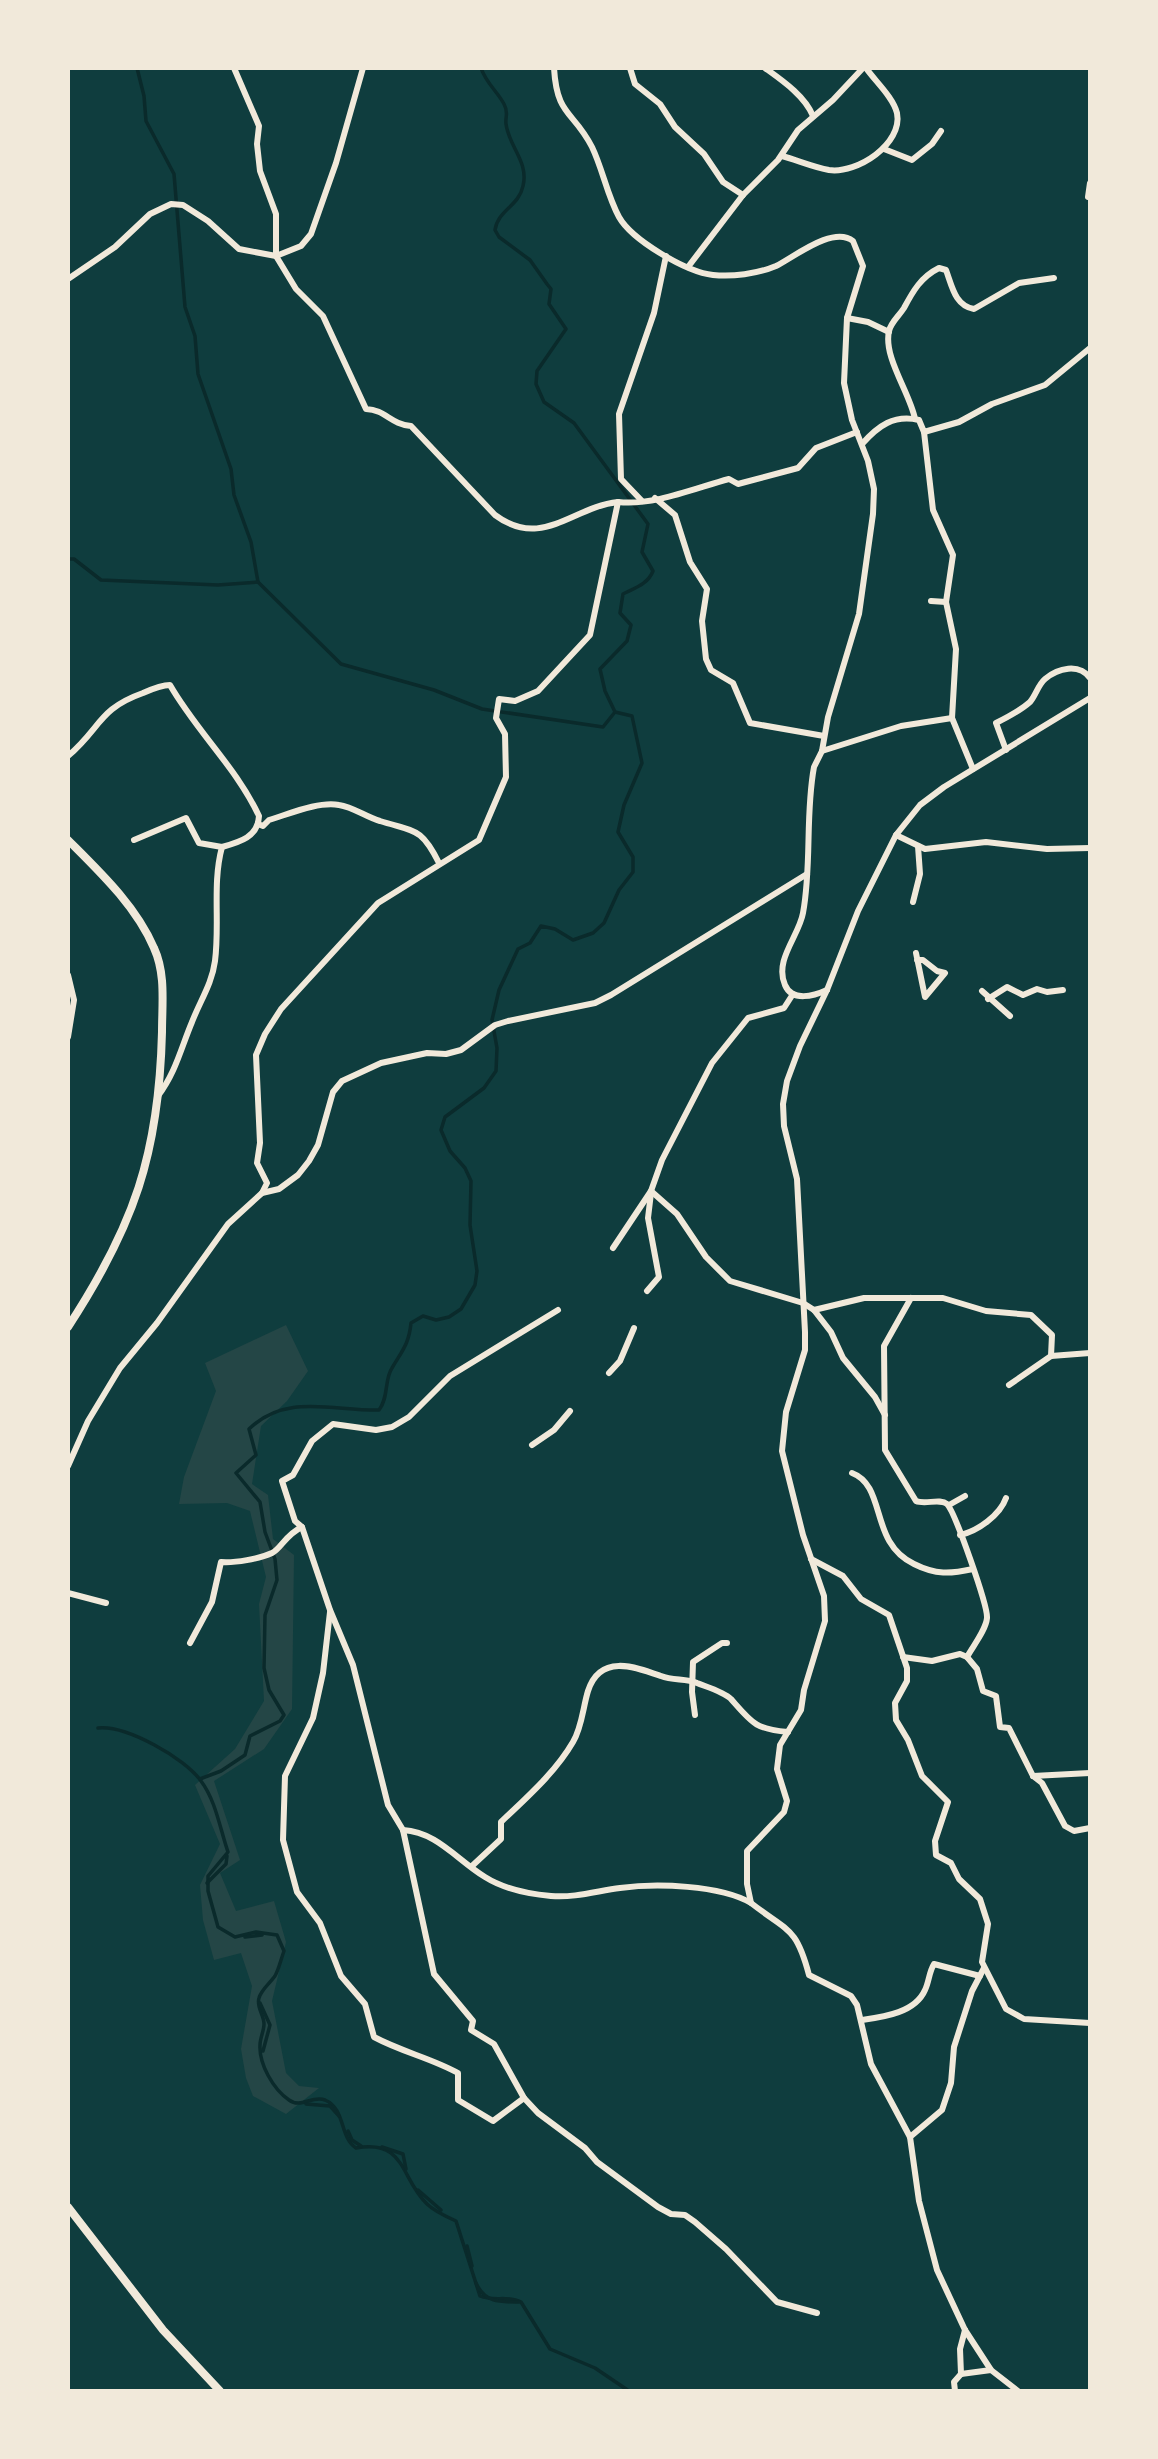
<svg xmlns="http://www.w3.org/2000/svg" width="1158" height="2459" viewBox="0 0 1158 2459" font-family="Jost,sans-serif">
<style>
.green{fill:#244646}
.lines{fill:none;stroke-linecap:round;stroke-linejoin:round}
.stream{stroke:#0a2a2b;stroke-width:3.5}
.minor{stroke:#f1e9da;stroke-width:6}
.tertiary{stroke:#f1e9da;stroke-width:8}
</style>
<rect width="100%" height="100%" fill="#0f3d3e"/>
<polygon class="green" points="286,1325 308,1371 287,1401 261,1426 252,1484 268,1495 273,1539 294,1555 292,1709 264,1749 214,1781 240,1860 220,1873 236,1911 274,1901 286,1942 272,2001 286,2073 299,2086 319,2088 286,2114 253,2096 246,2078 241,2049 252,1986 241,1953 214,1960 203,1920 200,1885 220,1844 195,1785 235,1749 264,1701 259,1604 266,1577 250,1511 227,1503 179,1504 184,1477 216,1391 205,1363"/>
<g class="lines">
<g class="stream">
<polyline points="137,68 144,96 146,121 174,174 185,307 195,336 198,374 231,469 234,495 251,542 258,582 341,664 434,690 482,709 603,727 615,712"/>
<polyline points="68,559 74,559 101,580 218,585 258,582"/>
<path d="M98,1728c28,-3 87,30 103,53 15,20 19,48 27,71l-20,24v15l10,36 17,10 21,-5 21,3 7,16c-3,8 -5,18 -9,25 -5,7 -14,14 -16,22 -3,9 5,17 5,26 0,7 -4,14 -4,21 -1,19 13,44 29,55 12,9 23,-5 36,0 21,9 14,37 31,48 50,-9 44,30 71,56 7,7 20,13 29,17l24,75c14,6 28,-1 41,6l29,47 45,19 34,23"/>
<path d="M200,1779l21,-8 24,-16 5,-19 30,-15 4,-6 -15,-25 -5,-22 1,-53 12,-35 -2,-21 -10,-27 -5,-30 -24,-29 20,-18 -7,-26c37,-36 84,-18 130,-19 10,-13 5,-30 13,-42 10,-17 17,-24 19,-45l12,-7 13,4 13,-3 12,-8 14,-24 2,-14 -7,-46 1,-44 -6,-13 -15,-17 -9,-21 4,-13 39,-29 12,-17 1,-23 -5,-28 7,-30 19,-41 12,-6 11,-17 14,3 18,11 20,-7 11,-10 15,-33 14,-18v-15l-15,-25 6,-27 18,-42 -10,-47 -17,-4 -10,-21 -5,-22 27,-28 4,-16 -11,-12 3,-19c12,-6 25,-10 30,-23l-11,-19 6,-28 -74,-101 -30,-21 -8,-18 1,-13 29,-42 -17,-25 2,-15 -4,-5 -17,-24 -31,-23 -4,-7c3,-20 24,-24 28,-44 6,-24 -14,-39 -17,-62 -1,-8 3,-11 -2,-20 -7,-13 -18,-21 -23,-36"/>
<polyline points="207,1883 226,1864 227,1856"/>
<polyline points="245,1937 262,1935"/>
<polyline points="260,2003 270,2025 263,2051"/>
<polyline points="306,2104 330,2106 339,2116"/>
<polyline points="348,2131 352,2140 361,2146"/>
<polyline points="382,2147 403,2154 406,2169"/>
<polyline points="418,2190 441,2210"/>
<polyline points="467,2246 472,2266"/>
<path d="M476,2283c9,20 24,19 43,19"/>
</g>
<g class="minor">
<path d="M234,68l25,58 -2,18 3,27 16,43v42l20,33 27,27 43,93c20,1 24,15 45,17l84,89c47,35 77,-8 123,-13l-28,133 -52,56 -23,10 -16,-2 -3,19 9,16 1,43 -27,63 -101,63 -97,106 -16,25 -9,21 4,88 -3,20 10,20 -5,10"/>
<path d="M554,68c3,49 19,42 38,79 11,23 15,48 27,70 13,23 67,55 94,58 19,2 44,-1 63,-9 17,-8 57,-41 77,-25l10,25 -16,52 -3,65 8,37 16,41 6,28 -1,25 -14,100 -31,103 -6,34 -8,16c-9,48 -2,98 -11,146 -4,23 -29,47 -18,72 7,17 29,11 42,5"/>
<polyline points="630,68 635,84 660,104 675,127 704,154 723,182 743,195"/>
<path d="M765,68c18,13 40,28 48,48"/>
<polyline points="884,149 912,160 932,144 941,131"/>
<path d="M782,156c15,4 31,11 47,14 28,4 74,-26 68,-57 -4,-16 -22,-32 -31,-45"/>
<polyline points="1088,197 1090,183"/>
<polyline points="688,267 743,195 778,160 798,130 833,100 863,68"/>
<polyline points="68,279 115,247 150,214 171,204 183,205 208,221 239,249 276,256 301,246 311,234 336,163 363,68"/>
<polyline points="847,318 868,322 889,332"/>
<path d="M915,419c-5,-26 -32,-62 -26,-88 2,-9 10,-15 15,-23 9,-17 17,-31 35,-40l7,2c6,16 9,36 28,39l45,-26 35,-5"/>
<polyline points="924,432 933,510 953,555 946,602 956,649 952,718"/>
<path d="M862,444c16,-18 32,-30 57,-24l5,12 35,-10 33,-18 53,-19 45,-37"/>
<polyline points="655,498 675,515 690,562 707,589 702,621 706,659 711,670 733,683 750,723 824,736"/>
<polyline points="642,501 621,479 619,414 654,313 666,256"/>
<path d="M618,502c36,4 77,-14 111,-23l9,5 60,-16 18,-20 41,-16"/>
<polyline points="931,601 946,602"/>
<path d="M1006,750l-10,-27c12,-6 24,-12 34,-21 6,-7 8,-17 15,-23 13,-11 34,-16 45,-1"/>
<polyline points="822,751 901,726 952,718 973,769"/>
<path d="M68,756c33,-28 30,-47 75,-63 9,-4 18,-8 27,-8 27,47 66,82 89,131 -1,21 -19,26 -37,31 -10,37 -2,75 -7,114 -3,23 -15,40 -23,61 -11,26 -16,50 -34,74"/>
<path d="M258,824l5,2 6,-6c20,-6 50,-19 70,-15 14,2 27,12 41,16 35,11 41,6 59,42"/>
<polyline points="896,835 925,849 986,842 1047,849 1090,848"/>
<polyline points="134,840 186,818 199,843 222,847"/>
<polyline points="913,902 920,874 918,846"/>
<polyline points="916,953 925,997 945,973 937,971 923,960 917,960"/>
<polyline points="68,975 74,1000 68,1037"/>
<polyline points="982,991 1010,1016"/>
<polyline points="988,999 1007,987 1023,995 1037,989 1047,992 1063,990"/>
<polyline points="651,1191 677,1214 706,1257 730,1281 803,1303 814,1310 831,1332 843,1358 875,1397 885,1415"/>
<polyline points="613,1248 651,1191 662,1160 712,1063 748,1018 784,1008 793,994"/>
<polyline points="647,1291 659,1277 648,1218 651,1193"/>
<path d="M911,1298l-27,48 1,104 31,51c9,4 24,-3 31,3 8,8 41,102 40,114 -1,12 -14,28 -20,39"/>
<polyline points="814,1310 864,1298 943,1298 986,1311 1031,1315 1052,1335 1051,1356 1009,1385"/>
<polyline points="1051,1356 1090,1353"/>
<polyline points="609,1373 620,1361 634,1328"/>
<polyline points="532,1445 554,1430 570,1411"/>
<polyline points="68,1466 88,1421 120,1368 157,1323 228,1224 262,1193 279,1189 298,1175 309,1161 318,1145 333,1092 342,1081 381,1063 427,1053 446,1054 461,1050 495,1025 508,1021 595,1003 611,995 807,874"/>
<path d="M852,1473c35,13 17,70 62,91 22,11 36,10 59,5"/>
<polyline points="949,1505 965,1496"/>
<polyline points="302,1527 330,1610 353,1665 388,1805 403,1830 434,1974 473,2021 471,2030 494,2044 524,2098 538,2113 585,2148 597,2162 658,2207 671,2214 685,2215 695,2222 726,2249 777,2302 817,2313"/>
<path d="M960,1535c18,-4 40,-20 46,-37"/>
<polyline points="811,1559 843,1576 861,1599 889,1615 907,1668 907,1681 895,1703 896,1720 908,1740 922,1776 948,1802 935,1841 936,1855 951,1863 959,1879 980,1899 988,1924 982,1962 1006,2009 1024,2019 1090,2023"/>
<polyline points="68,1593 106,1603"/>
<path d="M330,1612l-7,61 -10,45 -28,58 -2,64 14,52 23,31 21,53 24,28 9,33c28,15 57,21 84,36v27l35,21 31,-23"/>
<path d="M190,1643l22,-41 9,-40c14,1 38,-3 51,-9 9,-4 13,-18 30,-26l-7,-6 -13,-40 11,-6 19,-34 21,-17 43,6 16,-3 17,-10 41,-41 108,-66"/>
<polyline points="903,1657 932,1661 960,1654 967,1657 977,1669 983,1691 996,1696 1000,1727 1009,1728 1033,1776 1042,1783 1065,1826 1074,1831 1090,1828"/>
<polyline points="695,1715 692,1692 693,1662 722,1643 727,1643"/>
<polyline points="1033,1776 1090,1773"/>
<path d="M403,1830c34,2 54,30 82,47 19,12 44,17 66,19 24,2 46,-5 69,-8 36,-5 100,-3 131,15"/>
<path d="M472,1866l29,-27v-17c25,-24 54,-49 72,-80 9,-15 10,-35 15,-51 12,-38 48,-24 73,-15 12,5 25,2 36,7 10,4 27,9 34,16 21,24 24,30 57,33"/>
<path d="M862,2020c21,-3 53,-7 63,-30 4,-8 4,-18 9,-26l46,12"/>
<polyline points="910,2137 942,2110 951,2083 954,2047 972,1991 984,1968"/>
<polyline points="961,2374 960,2349 965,2330"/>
<polyline points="955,2391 954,2382 961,2374 991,2370"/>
<path d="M1018,2391l-27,-21 -26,-40 -28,-60 -18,-69 -9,-64 -39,-73 -14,-59 -6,-9 -42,-21c-13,-49 -21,-43 -58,-72l-4,-19v-33l37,-39 3,-11 -10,-32 3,-24 21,-35 3,-20 21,-69 -1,-25 -21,-61 -21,-84 4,-39 19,-62v-18l-8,-153 -13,-53 -1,-22 4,-23 13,-35 27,-56 31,-79 38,-76 24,-30 24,-18 146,-89"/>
</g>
<g class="tertiary">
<path d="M68,840c32,32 68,66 86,108 12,26 8,56 8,84 -3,122 -28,194 -94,295"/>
<polyline points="68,2207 163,2330 220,2391"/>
</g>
</g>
<rect width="1158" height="2459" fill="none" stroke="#f1e9da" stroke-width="140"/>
</svg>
